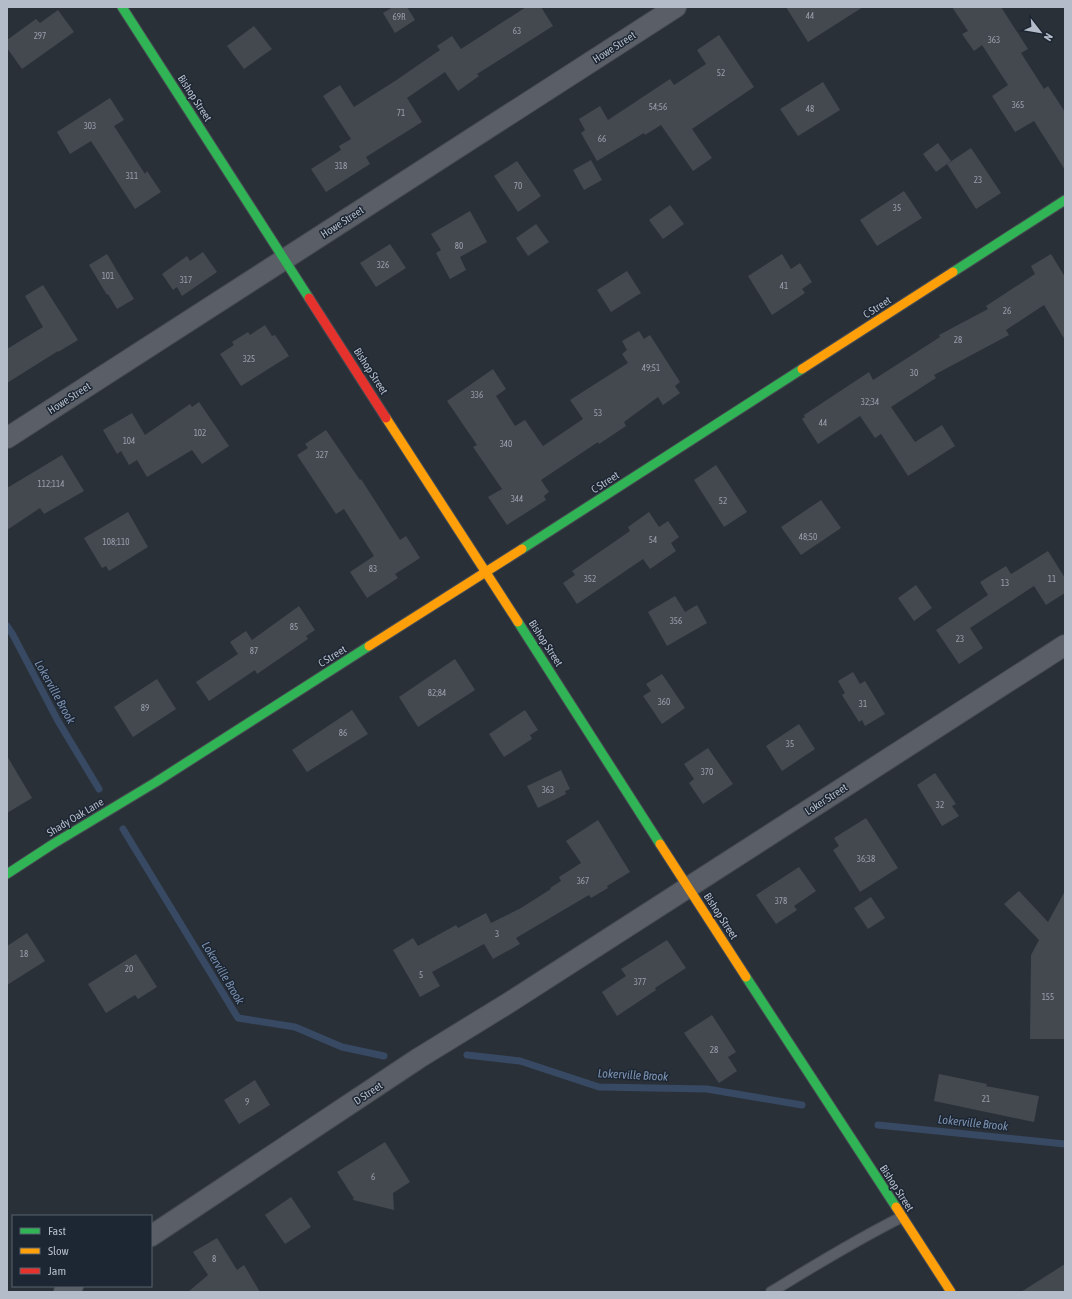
<svg xmlns="http://www.w3.org/2000/svg" width="1072" height="1299" viewBox="0 0 1072 1299" font-family="'Asap Condensed',sans-serif">
<style>
.lines{fill:none;stroke-linecap:round;stroke-linejoin:round}
.stream{stroke:#384963;stroke-width:7}
.building{fill:#444950}
.lane-casing{stroke:#484c53;stroke-width:12}
.street-casing{stroke:#484c53;stroke-width:22}
.fast-casing{stroke:#484c53;stroke-width:11}
.slow-casing{stroke:#484c53;stroke-width:11}
.jam-casing{stroke:#484c53;stroke-width:11}
.lane{stroke:#5a5e66;stroke-width:10}
.street{stroke:#5a5e66;stroke-width:20}
.fast{stroke:#30b455;stroke-width:9}
.slow{stroke:#ff9f0a;stroke-width:9}
.jam{stroke:#e5322d;stroke-width:9}
.labels{text-anchor:middle;dominant-baseline:central;stroke-width:3;stroke-linejoin:round;paint-order:stroke}
.number-label{font-size:9px;fill:#989fab}
.street-label{font-size:11px;fill:#b4bcc9;stroke:#1d2633}
.water-label{font-size:12px;font-style:italic;fill:#7c92b1;stroke:#1d2633}
</style>
<rect width="100%" height="100%" fill="#2a3038"/>
<g class="lines">
<g class="stream">
<polyline points="7,626 13,635 58,721 99,789"/>
<polyline points="123,829 238,1018 295,1027 342,1047 384,1056"/>
<polyline points="467,1055 520,1061 599,1087 707,1089 802,1105"/>
<polyline points="878,1125 1065,1144"/>
</g>
</g>
<g class="building">
<polygon points="393,7 407,7 415,20 395,33 383,13"/>
<polygon points="526,7 541,7 553,26 477,74 479,76 458,91 445,72 407,98 422,122 366,157 370,164 326,192 311,169 341,150 339,146 351,139 323,96 340,85 354,107 395,81 440,50 437,46 452,36 461,49"/>
<polygon points="786,7 863,7 808,42"/>
<polygon points="952,7 1001,7 1028,49 1021,53 1044,89 1048,86 1065,112 1065,170 1034,121 1015,132 992,96 1008,85 982,45 974,51 962,34 968,31"/>
<polygon points="58,10 74,32 22,69 7,48 7,40 36,19 40,23"/>
<polygon points="254,26 272,49 244,69 227,46"/>
<polygon points="719,35 754,87 692,129 712,158 693,171 661,125 645,135 644,133 597,161 581,133 585,130 579,119 600,106 608,120 670,79 674,85 706,64 697,50"/>
<polygon points="823,82 840,110 798,136 780,109"/>
<polygon points="110,98 124,120 114,126 145,174 147,171 161,192 135,209 91,141 70,154 57,132"/>
<polygon points="938,143 951,161 936,172 923,154"/>
<polygon points="971,148 1001,193 976,209 947,164"/>
<polygon points="591,160 602,180 584,190 573,170"/>
<polygon points="517,161 541,196 518,212 494,176"/>
<polygon points="904,191 922,218 877,246 860,220"/>
<polygon points="670,205 684,224 663,239 649,220"/>
<polygon points="470,211 487,242 460,257 466,270 450,279 436,253 441,250 431,234"/>
<polygon points="536,224 549,242 528,256 516,238"/>
<polygon points="390,244 406,268 376,287 360,263"/>
<polygon points="203,252 217,272 182,296 177,287 173,290 162,274 187,256 190,261"/>
<polygon points="107,254 134,299 117,309 108,294 107,295 89,265"/>
<polygon points="782,254 791,269 800,263 812,282 802,289 805,293 772,315 748,276"/>
<polygon points="1051,254 1065,277 1065,340 1044,305 1006,330 1009,335 934,375 936,378 891,407 915,442 942,425 955,446 908,476 881,434 875,438 860,416 818,444 802,419 805,417 804,415 869,372 873,380 940,337 939,335 988,309 986,306 1035,274 1031,266"/>
<polygon points="627,271 641,293 611,312 597,290"/>
<polygon points="43,285 78,340 58,352 58,351 7,383 7,349 43,327 25,296"/>
<polygon points="265,325 272,336 275,335 289,356 241,386 220,354 234,345 232,342 248,332 250,335"/>
<polygon points="639,331 644,339 650,335 680,382 675,386 680,393 663,405 658,397 624,422 626,426 599,444 598,442 541,480 549,492 544,496 546,500 507,525 488,497 502,489 473,447 477,445 447,401 493,369 506,389 496,396 515,426 525,420 543,446 583,419 570,400 628,363 622,354 627,350 622,341"/>
<polygon points="199,402 229,446 202,464 192,450 147,477 137,460 129,465 121,451 117,454 103,430 132,413 145,435 190,404 192,407"/>
<polygon points="326,430 360,480 361,479 400,540 406,536 420,558 395,574 398,578 367,598 350,572 374,556 344,509 336,514 297,455 308,448 305,444"/>
<polygon points="62,455 84,491 44,514 40,508 7,530 7,488"/>
<polygon points="716,465 747,512 724,527 694,480"/>
<polygon points="821,500 841,528 801,555 781,527"/>
<polygon points="128,512 148,547 109,571 106,566 102,568 84,538"/>
<polygon points="649,512 659,527 668,521 679,537 671,543 676,551 650,569 643,559 577,604 563,583 575,575 572,571 630,531 628,527"/>
<polygon points="1048,551 1065,578 1065,593 1046,605 1034,586 970,628 983,648 959,664 936,630 988,595 980,582 1006,566 1011,574"/>
<polygon points="916,585 932,608 914,621 898,598"/>
<polygon points="675,596 685,612 697,605 707,623 667,646 648,612"/>
<polygon points="299,606 315,630 306,636 308,639 257,674 255,670 209,701 196,682 238,654 230,642 246,631 252,640"/>
<polygon points="455,659 475,690 418,727 399,697"/>
<polygon points="853,672 860,684 865,681 885,714 865,726 862,720 859,722 842,695 845,693 838,681"/>
<polygon points="662,674 685,708 662,724 643,696 651,691 646,684"/>
<polygon points="157,679 176,709 133,737 114,707"/>
<polygon points="352,710 368,734 307,772 292,750"/>
<polygon points="525,710 538,730 530,735 532,739 504,757 489,734"/>
<polygon points="799,724 815,749 782,771 766,746"/>
<polygon points="708,748 733,784 703,804 689,783 694,779 684,764"/>
<polygon points="7,756 32,798 7,813"/>
<polygon points="561,770 570,789 565,791 566,794 538,808 527,786"/>
<polygon points="935,773 956,804 952,806 959,816 942,826 917,785"/>
<polygon points="866,818 898,868 860,892 833,850 839,846 834,838"/>
<polygon points="598,820 630,872 607,886 608,888 591,898 589,895 516,938 520,944 493,959 484,944 432,972 440,986 420,997 393,950 413,938 418,946 456,925 458,928 486,913 491,923 521,908 551,889 550,888 561,881 559,877 581,863 566,841"/>
<polygon points="799,867 816,891 794,906 797,910 776,924 756,895"/>
<polygon points="1019,891 1048,922 1065,891 1065,1039 1030,1039 1031,955 1039,940 1004,904"/>
<polygon points="871,897 885,918 868,929 854,908"/>
<polygon points="27,933 45,961 7,985 7,946"/>
<polygon points="667,940 686,968 655,988 656,990 617,1016 602,992 626,976 621,969"/>
<polygon points="136,954 157,987 138,999 135,995 106,1013 88,984"/>
<polygon points="712,1015 736,1052 728,1057 737,1071 719,1083 684,1033"/>
<polygon points="939,1074 987,1084 986,1086 1039,1096 1034,1122 934,1101"/>
<polygon points="255,1080 270,1105 239,1124 224,1100"/>
<polygon points="385,1142 410,1182 393,1193 394,1210 353,1200 354,1196 353,1197 337,1172"/>
<polygon points="291,1197 311,1227 285,1244 265,1215"/>
<polygon points="217,1238 237,1270 244,1265 260,1292 188,1292 208,1275 193,1252"/>
<polygon points="1065,1264 1065,1292 1021,1292"/>
</g>
<g class="lines">
<g class="lane-casing">
<path id="lane" d="M771,1292c43,-26 86,-53 131,-75"/>
</g>
<g class="street-casing">
<g id="street">
<polyline points="7,438 676,7"/>
<polyline points="151,1236 419,1058 510,1002 1065,645"/>
<polyline points="64,1292 73,1286"/>
</g>
</g>
<g class="fast-casing">
<g id="fast">
<polyline points="122,7 309,298"/>
<polyline points="953,272 1065,200"/>
<polyline points="522,549 802,369"/>
<polyline points="518,622 660,844"/>
<polyline points="7,874 53,844 156,782 369,646"/>
<polyline points="746,977 896,1207"/>
</g>
</g>
<g class="slow-casing">
<g id="slow">
<polyline points="802,369 953,272"/>
<polyline points="386,418 518,622"/>
<polyline points="369,646 522,549"/>
<polyline points="660,844 746,977"/>
<polyline points="896,1207 951,1292"/>
</g>
</g>
<g class="jam-casing">
<polyline id="jam" points="309,298 386,418"/>
</g>
<use href="#lane" class="lane"/>
<use href="#street" class="street"/>
<use href="#fast" class="fast"/>
<use href="#slow" class="slow"/>
<use href="#jam" class="jam"/>
</g>
<g class="labels">
<g class="number-label">
<text x="810" y="16">44</text>
<text x="399" y="17">69R</text>
<text x="517" y="31">63</text>
<text x="40" y="36">297</text>
<text x="994" y="40">363</text>
<text x="721" y="73">52</text>
<text x="1018" y="105">365</text>
<text x="658" y="107">54;56</text>
<text x="810" y="109">48</text>
<text x="401" y="113">71</text>
<text x="90" y="126">303</text>
<text x="602" y="139">66</text>
<text x="341" y="166">318</text>
<text x="132" y="176">311</text>
<text x="978" y="180">23</text>
<text x="518" y="186">70</text>
<text x="897" y="208">35</text>
<text x="459" y="246">80</text>
<text x="383" y="265">326</text>
<text x="108" y="276">101</text>
<text x="186" y="280">317</text>
<text x="784" y="286">41</text>
<text x="1007" y="311">26</text>
<text x="958" y="340">28</text>
<text x="249" y="359">325</text>
<text x="651" y="368">49;51</text>
<text x="914" y="373">30</text>
<text x="477" y="395">336</text>
<text x="870" y="402">32;34</text>
<text x="598" y="413">53</text>
<text x="823" y="423">44</text>
<text x="200" y="433">102</text>
<text x="129" y="441">104</text>
<text x="506" y="444">340</text>
<text x="322" y="455">327</text>
<text x="51" y="484">112;114</text>
<text x="517" y="499">344</text>
<text x="723" y="501">52</text>
<text x="808" y="537">48;50</text>
<text x="653" y="540">54</text>
<text x="116" y="542">108;110</text>
<text x="373" y="569">83</text>
<text x="590" y="579">352</text>
<text x="1052" y="579">11</text>
<text x="1005" y="583">13</text>
<text x="676" y="621">356</text>
<text x="294" y="627">85</text>
<text x="960" y="639">23</text>
<text x="254" y="651">87</text>
<text x="437" y="693">82;84</text>
<text x="664" y="702">360</text>
<text x="863" y="704">31</text>
<text x="145" y="708">89</text>
<text x="343" y="733">86</text>
<text x="790" y="744">35</text>
<text x="707" y="772">370</text>
<text x="548" y="790">363</text>
<text x="940" y="805">32</text>
<text x="866" y="859">36;38</text>
<text x="583" y="881">367</text>
<text x="781" y="901">378</text>
<text x="497" y="934">3</text>
<text x="24" y="954">18</text>
<text x="129" y="969">20</text>
<text x="421" y="975">5</text>
<text x="640" y="982">377</text>
<text x="1048" y="997">155</text>
<text x="714" y="1050">28</text>
<text x="986" y="1099">21</text>
<text x="247" y="1102">9</text>
<text x="373" y="1177">6</text>
<text x="214" y="1259">8</text>
</g>
<g class="street-label">
<text transform="translate(614 47) rotate(-33)">Howe Street</text>
<text transform="translate(195 98) rotate(57)">Bishop Street</text>
<text transform="translate(342 222) rotate(-33)">Howe Street</text>
<text transform="translate(877 307) rotate(-33)">C Street</text>
<text transform="translate(371 371) rotate(57)">Bishop Street</text>
<text transform="translate(69 398) rotate(-33)">Howe Street</text>
<text transform="translate(605 482) rotate(-33)">C Street</text>
<text transform="translate(546 643) rotate(57)">Bishop Street</text>
<text transform="translate(332 656) rotate(-32)">C Street</text>
<text transform="translate(826 799) rotate(-33)">Loker Street</text>
<text transform="translate(75 817) rotate(-31)">Shady Oak Lane</text>
<text transform="translate(721 916) rotate(57)">Bishop Street</text>
<text transform="translate(368 1093) rotate(-34)">D Street</text>
<text transform="translate(897 1188) rotate(57)">Bishop Street</text>
</g>
<g class="water-label">
<text transform="translate(55 692) rotate(61)">Lokerville Brook</text>
<text transform="translate(223 973) rotate(59)">Lokerville Brook</text>
<text transform="translate(633 1075) rotate(3)">Lokerville Brook</text>
<text transform="translate(973 1123) rotate(6)">Lokerville Brook</text>
</g>
</g>
<rect width="1072" height="1299" fill="none" stroke="#b4bcc9" stroke-width="16"/>
<rect x="12" y="1215" width="140" height="72" fill="#1d2633" stroke="#59626f"/>
<rect x="20" y="1228" width="20" height="6" fill="#30b455" stroke="#59626f"/>
<text x="48" y="1235" font-size="12" fill="#b4bcc9">Fast</text>
<rect x="20" y="1248" width="20" height="6" fill="#ff9f0a" stroke="#59626f"/>
<text x="48" y="1255" font-size="12" fill="#b4bcc9">Slow</text>
<rect x="20" y="1268" width="20" height="6" fill="#e5322d" stroke="#59626f"/>
<text x="48" y="1275" font-size="12" fill="#b4bcc9">Jam</text>
<g transform="translate(1040 32) rotate(121)" stroke="#1d2633" stroke-width="3" paint-order="stroke">
<path d="M0-3L7 15L0 10L-7 15Z" fill="#b4bcc9"/>
<text y="-6" font-size="11" font-weight="bold" text-anchor="middle" fill="#b4bcc9">N</text>
</g>
</svg>
